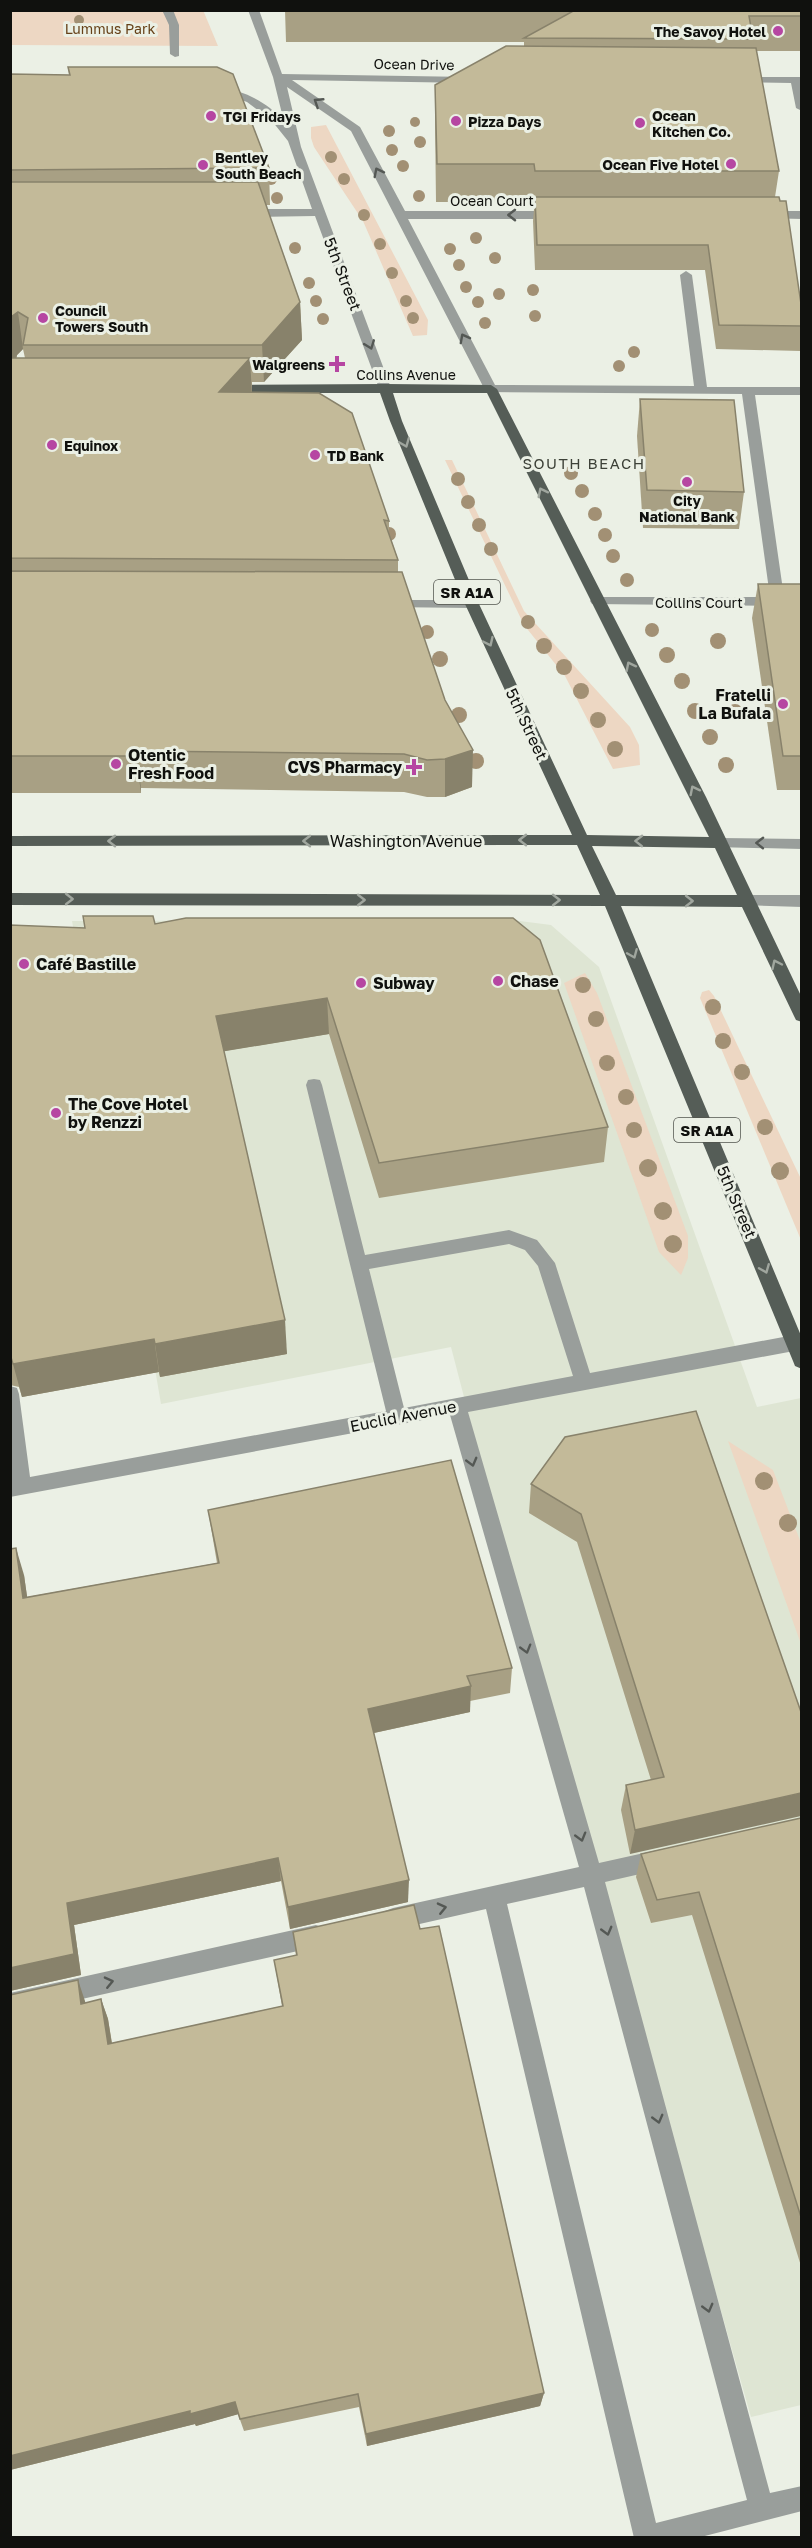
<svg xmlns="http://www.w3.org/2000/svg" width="812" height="2548" viewBox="0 0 812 2548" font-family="'Golos Text',sans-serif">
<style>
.built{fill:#dee5d3}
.green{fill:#edd7c3}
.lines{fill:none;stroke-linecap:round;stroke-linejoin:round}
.minor{fill:#999e9b;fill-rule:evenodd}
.major{fill:#555d57;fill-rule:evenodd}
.tree{fill:#a29074}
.wall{fill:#a8a084;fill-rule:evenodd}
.shaded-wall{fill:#88826b}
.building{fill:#c3ba99;stroke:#88826b;stroke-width:1.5}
.oneway{stroke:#545854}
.oneway2{stroke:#a0a69e}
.poi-dot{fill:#b646a2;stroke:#ebf0e5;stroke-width:2}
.labels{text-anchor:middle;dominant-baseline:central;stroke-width:6;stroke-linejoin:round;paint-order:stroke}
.far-park-label{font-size:14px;fill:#664118;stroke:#ebf0e5}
.far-poi-label{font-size:14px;font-weight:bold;fill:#10110e;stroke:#ebf0e5;text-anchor:start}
.far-street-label{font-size:14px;fill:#10110e;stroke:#ebf0e5}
.far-neighbourhood-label{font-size:15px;letter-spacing:1.5px;fill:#3d4138;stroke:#ebf0e5}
.shield{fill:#ebf0e5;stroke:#52544e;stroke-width:1.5}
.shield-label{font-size:15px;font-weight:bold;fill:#10110e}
.street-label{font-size:16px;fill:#10110e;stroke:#ebf0e5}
.poi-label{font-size:16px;font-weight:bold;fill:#10110e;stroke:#ebf0e5;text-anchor:start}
</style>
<rect width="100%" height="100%" fill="#ebf0e5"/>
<polygon class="built" points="512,920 551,925 599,967 757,1407 801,1398 801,2405 751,2417 477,1447 451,1347 161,1404 95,1020 89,1014 72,921"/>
<g class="green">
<polygon points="203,10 218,46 11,45 11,11"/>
<polygon points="326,125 428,320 427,335 413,336 363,221 314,147 311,138 311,127"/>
<polygon points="445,460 452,460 524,611 630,727 639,745 640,765 613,769 565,676 524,625"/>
<polygon points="585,973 597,993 688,1236 688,1258 681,1275 659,1252 564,983"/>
<polygon points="709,990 714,996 801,1179 801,1240 700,998 702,992"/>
<polygon points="728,1441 773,1470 801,1543 801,1644"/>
</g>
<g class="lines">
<g class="minor">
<polygon points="162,10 173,10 179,25 179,56 175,57 170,54 169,25"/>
<path d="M248,10h11l23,64 188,3 6,3 -6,3 -178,-3 68,47 45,84h151l6,4 -6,4h-148l87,166 199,1 -14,-111 6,-4 6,4 15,112h95v8h-47l29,202 18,1v8l-210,-2 -2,-3 2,-3 5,-1h173l-28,-203 -256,-2 -135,-261 -64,-44 14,60 90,241 -1,3h-10l-65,-175 -69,1 -6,-4 6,-4h66l-24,-68 -16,-20 -25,-19 -34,-13 6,-3c26,6 48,15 65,36l-11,-45z"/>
<polygon points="737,77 802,77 802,111 796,108 791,83 733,82 733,78"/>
<polygon points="764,211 802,211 802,219 760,218 758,215"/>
<polygon points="390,600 472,600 479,604 472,608 385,607 383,604"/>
<polygon points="719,838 802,839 802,849 714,847 711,843 714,839"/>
<polygon points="747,895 802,895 802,907 741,905 739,901 741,897"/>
<path d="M314,1079l6,1 2,5 43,170 144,-25 28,10 18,23 35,110 204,-38 8,5 -1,8 -7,3 -326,61 131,451 63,-14 8,3 3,7 -3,7 -8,3 -57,13 165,611 32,-7v25l-105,27h-63l-148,-629 -93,21 -8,-3 -3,-8 3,-8 8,-3 186,-41 -129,-452 -440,82v-111l7,2 2,6 11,83 356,-66 -80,-326 2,-5zM509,1244l16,6 13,16 35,110 -169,32 -35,-139zM584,1887l163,613 -91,23 -149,-619z"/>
<polygon points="316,1925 324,1928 327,1936 324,1944 316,1947 10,2015 10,1993"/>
</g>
<path class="major" d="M385,384l106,1 6,4 209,408 96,201v24l-6,-2 -2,-4 -52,-109 -121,-1 181,432v31l-7,-3 -2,-5 -188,-455 -595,-1v-12l590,2 -23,-50 -567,1v-10l562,-1 -107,-231 -75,-183 -10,-28h-150l-6,-4 6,-4zM393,393h94l222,444 -122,-2 -108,-231 -77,-183zM592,846l123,2 22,47h-121z"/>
</g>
<g class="tree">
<circle cx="79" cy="20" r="5"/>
<circle cx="415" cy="122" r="5"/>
<circle cx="389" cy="131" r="6"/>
<circle cx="420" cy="142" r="6"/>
<circle cx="392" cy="150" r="6"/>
<circle cx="331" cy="157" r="6"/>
<circle cx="403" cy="166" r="6"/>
<circle cx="271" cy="179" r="6"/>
<circle cx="344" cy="179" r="6"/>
<circle cx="419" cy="196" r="6"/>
<circle cx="277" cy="198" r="6"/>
<circle cx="364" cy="215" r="6"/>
<circle cx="476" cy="238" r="6"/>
<circle cx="380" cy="244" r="6"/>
<circle cx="295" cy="248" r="6"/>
<circle cx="450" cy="249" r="6"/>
<circle cx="495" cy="258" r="6"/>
<circle cx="459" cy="265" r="6"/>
<circle cx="392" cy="273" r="6"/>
<circle cx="309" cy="283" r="6"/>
<circle cx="466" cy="287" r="6"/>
<circle cx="533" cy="290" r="6"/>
<circle cx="499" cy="294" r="6"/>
<circle cx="316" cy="301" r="6"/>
<circle cx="406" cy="301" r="6"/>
<circle cx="478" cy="302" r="6"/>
<circle cx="535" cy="316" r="6"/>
<circle cx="413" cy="318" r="6"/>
<circle cx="323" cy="319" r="6"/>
<circle cx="485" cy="323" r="6"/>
<circle cx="634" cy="352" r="6"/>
<circle cx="619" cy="366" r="6"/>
<circle cx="571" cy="473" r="7"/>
<circle cx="458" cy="479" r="7"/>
<circle cx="582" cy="491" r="7"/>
<circle cx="468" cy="502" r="7"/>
<circle cx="595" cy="514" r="7"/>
<circle cx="479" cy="525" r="7"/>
<circle cx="389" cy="534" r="7"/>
<circle cx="605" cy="535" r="7"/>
<circle cx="491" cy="549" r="7"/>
<circle cx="613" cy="556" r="7"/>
<circle cx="627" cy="580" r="7"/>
<circle cx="528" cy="622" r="7"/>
<circle cx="652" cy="630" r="7"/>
<circle cx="427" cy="632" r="7"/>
<circle cx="718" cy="641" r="8"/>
<circle cx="544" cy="646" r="8"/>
<circle cx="667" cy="655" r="8"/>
<circle cx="440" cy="659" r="8"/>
<circle cx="564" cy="667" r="8"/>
<circle cx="682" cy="681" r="8"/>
<circle cx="581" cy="691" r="8"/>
<circle cx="695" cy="711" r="8"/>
<circle cx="735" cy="712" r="8"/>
<circle cx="459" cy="715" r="8"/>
<circle cx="598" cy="720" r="8"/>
<circle cx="710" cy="737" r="8"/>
<circle cx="615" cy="749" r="8"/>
<circle cx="476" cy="761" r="8"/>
<circle cx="726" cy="765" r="8"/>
<circle cx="583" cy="985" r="8"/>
<circle cx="713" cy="1007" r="8"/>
<circle cx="596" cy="1019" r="8"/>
<circle cx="723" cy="1041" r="8"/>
<circle cx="607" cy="1063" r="8"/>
<circle cx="742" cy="1072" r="8"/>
<circle cx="626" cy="1097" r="8"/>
<circle cx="765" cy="1127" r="8"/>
<circle cx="634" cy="1130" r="8"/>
<circle cx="648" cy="1168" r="9"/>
<circle cx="780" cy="1171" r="9"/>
<circle cx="663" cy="1211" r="9"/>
<circle cx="673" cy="1244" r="9"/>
<circle cx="764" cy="1481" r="9"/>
<circle cx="788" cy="1523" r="9"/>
</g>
<g class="wall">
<polygon points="285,10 801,10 801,51 756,51 779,171 775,197 801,304 801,351 716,349 705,270 535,270 533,221 534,209 533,209 533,202 436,202 435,122 435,85 524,46 524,42 286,42"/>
<path d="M68,67l201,101 1,37h-4l34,97 2,38 -38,42h-12v10l137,129v12l9,27v12l74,215 -27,10h-18l-23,-5 -263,-4v5h-131v-719l59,1zM23,349l2,9h-9l1,-3z"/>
<polygon points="640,399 744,492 739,529 643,528 637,436"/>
<polygon points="758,584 801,584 801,790 777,790 752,618"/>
<polygon points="186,918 608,1127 604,1162 379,1198 329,1034 224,1051 287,1354 160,1377 159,1372 22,1397 19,1387 10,1385 10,925 85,928 155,924"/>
<polygon points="565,1437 801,1712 630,1854 621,1810 626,1785 651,1780 577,1542 529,1513 531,1484"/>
<polygon points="208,1510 512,1668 510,1693 470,1701 470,1712 374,1733 408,1902 290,1929 281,1881 74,1925 81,1975 10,1991 24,1575 27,1597 217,1563"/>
<polygon points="801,1818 801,2266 692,1915 651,1923 636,1877 641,1854"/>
<polygon points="420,1929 544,2393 540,2406 367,2446 359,2407 244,2431 238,2414 196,2426 195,2424 10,2470 10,1995 85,2001 85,2003 101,1999 108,2019 112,2043 282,2006 274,1960 296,1956 293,1932"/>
</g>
<g class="shaded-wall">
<polygon points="300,302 302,340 264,382 262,345"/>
<polygon points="18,312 23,349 17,355 12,383 10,383 10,320 11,317"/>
<polygon points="250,358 252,395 219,392"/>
<polygon points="473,750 472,787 445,797 445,759"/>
<polygon points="137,751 141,788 141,793 136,756"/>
<polygon points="327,998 329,1034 220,1052 216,1016"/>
<polygon points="285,1320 287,1354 160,1377 155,1344"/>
<polygon points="154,1339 159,1372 22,1397 13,1364"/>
<polygon points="16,1548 24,1575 31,1624 23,1598"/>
<polygon points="471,1686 470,1712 369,1734 368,1709"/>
<polygon points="801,1793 801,1816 630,1854 635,1830"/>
<polygon points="278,1858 281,1881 74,1925 81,1975 10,1991 10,1968 67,1903"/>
<polygon points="409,1880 408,1902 290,1929 288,1907"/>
<polygon points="78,1980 85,2001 89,2024 81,2004"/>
<polygon points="101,1999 108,2019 115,2064 108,2044"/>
<polygon points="544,2393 540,2406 367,2446 366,2434"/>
<polygon points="235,2402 239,2414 196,2426 195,2424 10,2470 10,2456 190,2411"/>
</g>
<g class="building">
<polygon points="575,10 801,10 801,16 749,16 753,39 524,38"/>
<polygon points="506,46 756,48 779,171 535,171 534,164 437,164 435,85"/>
<polygon points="68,67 217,67 233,74 269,168 10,170 10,74 70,75"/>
<polygon points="10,182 258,182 300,302 262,345 23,345 28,318 18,312 11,317 10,320"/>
<polygon points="535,197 779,197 780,201 786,201 801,304 801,326 719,325 708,245 537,245"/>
<polygon points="10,358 250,358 219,392 319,393 352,413 389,521 384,520 398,560 10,558"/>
<polygon points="640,399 734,400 744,492 647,490"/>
<polygon points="10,571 402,572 445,700 473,750 445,759 427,760 404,754 137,751 136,756 10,756"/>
<polygon points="758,584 801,584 801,756 783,756"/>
<polygon points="83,916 153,916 155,924 186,918 513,918 540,940 608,1127 379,1163 327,998 216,1016 285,1320 155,1344 154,1339 13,1364 10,1354 10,925 85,928"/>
<polygon points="696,1411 801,1712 801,1793 635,1830 626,1785 664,1777 581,1514 531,1484 565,1437"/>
<polygon points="451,1460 512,1668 467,1676 471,1686 368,1709 409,1880 288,1907 278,1858 67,1903 74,1954 10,1968 10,1549 16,1548 23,1598 219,1563 208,1510"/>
<polygon points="801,1818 801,2217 699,1892 657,1900 641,1854"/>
<polygon points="414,1905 420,1929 439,1926 544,2393 366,2434 358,2394 240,2419 235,2402 190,2414 190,2411 10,2456 10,1995 78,1980 81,2004 101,1999 108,2044 283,2006 274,1960 297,1955 293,1932"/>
</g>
<defs><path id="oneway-chevron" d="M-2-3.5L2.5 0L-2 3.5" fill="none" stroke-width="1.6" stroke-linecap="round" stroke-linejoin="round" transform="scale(1.5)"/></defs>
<g class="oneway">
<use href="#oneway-chevron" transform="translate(318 102) rotate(-147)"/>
<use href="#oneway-chevron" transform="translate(378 172) rotate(-117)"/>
<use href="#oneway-chevron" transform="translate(512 215) rotate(180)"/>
<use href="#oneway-chevron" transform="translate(464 338) rotate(-118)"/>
<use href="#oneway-chevron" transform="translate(370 345) rotate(69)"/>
<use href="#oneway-chevron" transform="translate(760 843) rotate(-179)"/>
<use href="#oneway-chevron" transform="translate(472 1462) rotate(75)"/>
<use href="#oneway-chevron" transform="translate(526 1649) rotate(74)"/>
<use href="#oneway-chevron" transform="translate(581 1837) rotate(74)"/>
<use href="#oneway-chevron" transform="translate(442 1908) rotate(-13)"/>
<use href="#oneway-chevron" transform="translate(607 1931) rotate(75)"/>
<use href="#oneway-chevron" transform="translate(109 1982) rotate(-13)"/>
<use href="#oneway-chevron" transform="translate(658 2119) rotate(75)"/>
<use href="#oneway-chevron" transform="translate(708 2308) rotate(75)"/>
</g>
<g class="oneway2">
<use href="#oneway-chevron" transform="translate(405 443) rotate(68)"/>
<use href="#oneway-chevron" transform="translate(542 492) rotate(-117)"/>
<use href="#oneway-chevron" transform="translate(489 642) rotate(65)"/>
<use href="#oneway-chevron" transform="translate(630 666) rotate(-117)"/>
<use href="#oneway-chevron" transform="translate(694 790) rotate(-117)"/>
<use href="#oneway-chevron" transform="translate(523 840) rotate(-180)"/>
<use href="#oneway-chevron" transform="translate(112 841) rotate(180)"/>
<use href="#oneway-chevron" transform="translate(307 841) rotate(180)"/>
<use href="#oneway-chevron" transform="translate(639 841) rotate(-179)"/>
<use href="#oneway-chevron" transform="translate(69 899)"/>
<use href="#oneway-chevron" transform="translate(361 900)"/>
<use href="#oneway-chevron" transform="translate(556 900)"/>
<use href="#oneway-chevron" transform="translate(689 901)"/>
<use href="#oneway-chevron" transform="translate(633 954) rotate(67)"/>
<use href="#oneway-chevron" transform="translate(776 964) rotate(-115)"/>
<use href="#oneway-chevron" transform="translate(765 1269) rotate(68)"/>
</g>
<g class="poi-dot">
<circle cx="778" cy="31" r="6"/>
<circle cx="211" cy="116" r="6"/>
<circle cx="456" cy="121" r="6"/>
<circle cx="640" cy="123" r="6"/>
<circle cx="731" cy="164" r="6"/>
<circle cx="203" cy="165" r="6"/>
<circle cx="43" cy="318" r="6"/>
<path d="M334 355h6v6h6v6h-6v6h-6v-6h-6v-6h6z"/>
<circle cx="52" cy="445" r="6"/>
<circle cx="315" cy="455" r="6"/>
<circle cx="687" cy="482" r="6"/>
<circle cx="783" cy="704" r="6"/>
<circle cx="116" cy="764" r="6"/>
<path d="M411 758h6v6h6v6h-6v6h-6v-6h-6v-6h6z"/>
<circle cx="24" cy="964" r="6"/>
<circle cx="498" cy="981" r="6"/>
<circle cx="361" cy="983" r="6"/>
<circle cx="56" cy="1113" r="6"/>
</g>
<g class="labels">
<g class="far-park-label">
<text x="110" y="28">Lummus Park</text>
</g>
<g class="far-poi-label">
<text x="766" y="31" text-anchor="end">The Savoy Hotel</text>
<text x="652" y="115">Ocean<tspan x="652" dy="16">Kitchen Co.</tspan></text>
<text x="223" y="116">TGI Fridays</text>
<text x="468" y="121">Pizza Days</text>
<text x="215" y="157">Bentley<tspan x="215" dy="16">South Beach</tspan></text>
<text x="719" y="164" text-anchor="end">Ocean Five Hotel</text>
<text x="55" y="310">Council<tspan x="55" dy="16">Towers South</tspan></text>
<text x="325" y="364" text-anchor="end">Walgreens</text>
<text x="64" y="445">Equinox</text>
<text x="327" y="455">TD Bank</text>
<text x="687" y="500" text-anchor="middle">City<tspan x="687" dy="16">National Bank</tspan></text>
</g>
<g class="far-street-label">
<text transform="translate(414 64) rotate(1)">Ocean Drive</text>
<text x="492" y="200">Ocean Court</text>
<text x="406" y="374">Collins Avenue</text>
<text x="699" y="602">Collins Court</text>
</g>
<g class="far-neighbourhood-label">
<text x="584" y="463">SOUTH BEACH</text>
</g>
<g class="shield">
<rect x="434" y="580" width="66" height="24" rx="4.5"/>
<rect x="674" y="1118" width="66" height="24" rx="4.5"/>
</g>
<g class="shield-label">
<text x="467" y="592">SR A1A</text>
<text x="707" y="1130">SR A1A</text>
</g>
<g class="street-label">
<text transform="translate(343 274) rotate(69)">5th Street</text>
<text transform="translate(527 724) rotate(65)">5th Street</text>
<text x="406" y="841">Washington Avenue</text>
<text transform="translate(737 1202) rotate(67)">5th Street</text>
<text transform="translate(403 1416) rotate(-11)">Euclid Avenue</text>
</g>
<g class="poi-label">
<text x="771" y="695" text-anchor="end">Fratelli<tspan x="771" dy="18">La Bufala</tspan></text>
<text x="128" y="755">Otentic<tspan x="128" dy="18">Fresh Food</tspan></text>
<text x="402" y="767" text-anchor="end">CVS Pharmacy</text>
<text x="36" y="964">Café Bastille</text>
<text x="510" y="981">Chase</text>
<text x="373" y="983">Subway</text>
<text x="68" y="1104">The Cove Hotel<tspan x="68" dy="18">by Renzzi</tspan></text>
</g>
</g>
<rect width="812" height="2548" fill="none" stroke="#10110e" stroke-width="24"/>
</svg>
